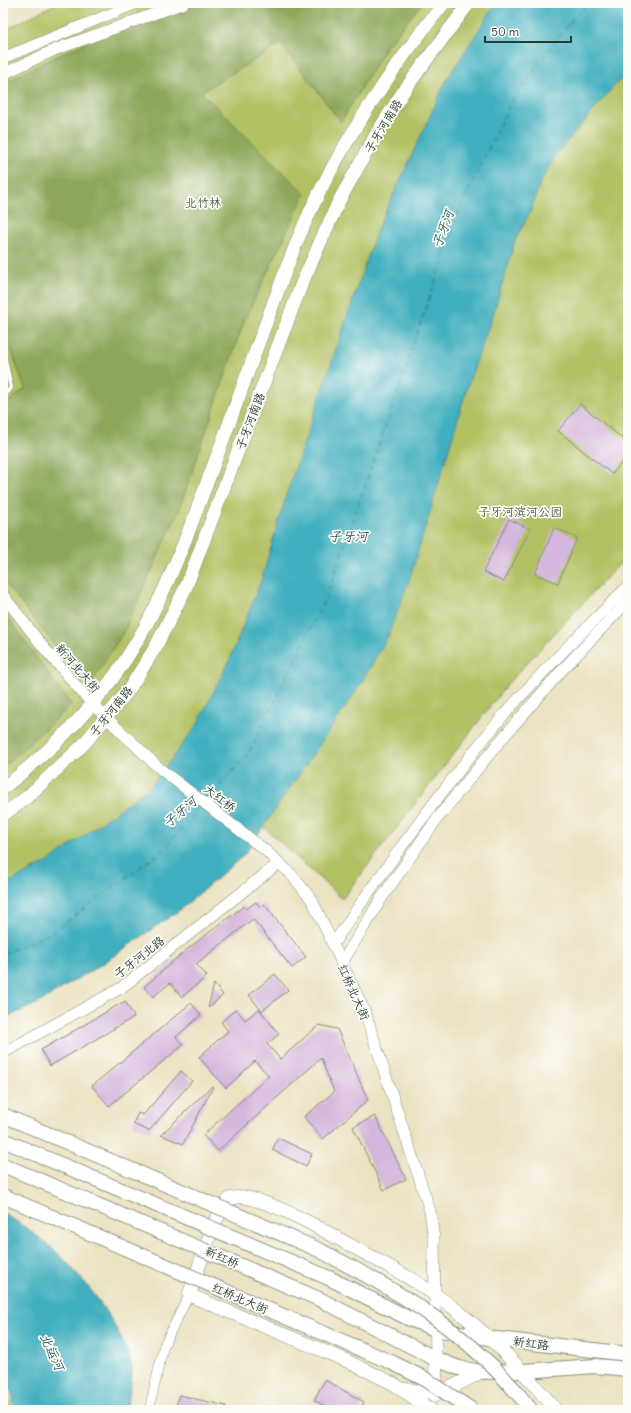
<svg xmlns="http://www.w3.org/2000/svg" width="631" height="1413" viewBox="0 0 631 1413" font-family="Delius,'LXGW WenKai TC',sans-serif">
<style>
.green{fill:#b2c164;stroke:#687f4c}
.forest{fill:#8da75a;stroke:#567247}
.water{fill:#41afbf;stroke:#30767a}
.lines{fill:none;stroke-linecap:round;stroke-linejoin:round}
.ferry{stroke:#295f5e;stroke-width:1;stroke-dasharray:5 4;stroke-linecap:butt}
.building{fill:#d5b6dc}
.service-casing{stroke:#85907a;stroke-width:6}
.minor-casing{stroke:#85907a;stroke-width:10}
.tertiary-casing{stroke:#85907a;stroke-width:12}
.secondary-casing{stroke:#85907a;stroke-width:14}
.primary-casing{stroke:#85907a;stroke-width:16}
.service{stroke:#fff;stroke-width:4.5}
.minor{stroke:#fff;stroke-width:9}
.tertiary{stroke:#fff;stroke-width:11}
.secondary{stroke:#fff;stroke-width:13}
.primary{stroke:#fff;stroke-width:14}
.rail-casing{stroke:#1f3d34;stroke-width:4.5}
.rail{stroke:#fdfcf7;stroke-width:3;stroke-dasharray:9;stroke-linecap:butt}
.primary-bridge-casing{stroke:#85907a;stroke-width:16;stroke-linecap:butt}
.primary-bridge{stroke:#fff;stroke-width:14}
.labels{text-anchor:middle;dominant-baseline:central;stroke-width:3.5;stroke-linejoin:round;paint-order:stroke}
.street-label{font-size:12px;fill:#1f3d34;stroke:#fdfcf7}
.park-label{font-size:12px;fill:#445e40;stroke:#fdfcf7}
.water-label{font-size:13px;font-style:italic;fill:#295f5e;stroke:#fdfcf7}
</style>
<rect width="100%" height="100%" fill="#fdfcf7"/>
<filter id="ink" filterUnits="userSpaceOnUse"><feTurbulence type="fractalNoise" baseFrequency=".025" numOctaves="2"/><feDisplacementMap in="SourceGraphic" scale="8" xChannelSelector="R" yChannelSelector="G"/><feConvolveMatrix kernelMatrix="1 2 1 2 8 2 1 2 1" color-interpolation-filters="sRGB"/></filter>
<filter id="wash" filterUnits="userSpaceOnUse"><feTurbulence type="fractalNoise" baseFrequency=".012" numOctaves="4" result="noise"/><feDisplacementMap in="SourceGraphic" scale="16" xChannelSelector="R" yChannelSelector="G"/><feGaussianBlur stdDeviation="0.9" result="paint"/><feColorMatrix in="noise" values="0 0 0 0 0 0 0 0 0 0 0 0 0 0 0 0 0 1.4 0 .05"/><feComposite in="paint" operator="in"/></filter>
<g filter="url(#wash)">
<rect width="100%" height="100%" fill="#ebe2c1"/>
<g class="green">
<polygon points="57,3 517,3 251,649 151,797 3,899 3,31"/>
<polygon points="628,48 628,555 508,683 342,899 254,818 516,190"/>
<polygon points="3,1383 13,1410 3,1410"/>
</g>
<g class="forest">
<polygon points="181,3 422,3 385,48 341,122 281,44 201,92 305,194 244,321 179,510 124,631 92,682 62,654 3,581 3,406 25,389 3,327 3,83 68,51"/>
<polygon points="3,611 71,705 3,767"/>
</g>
<g class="water">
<polygon points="496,3 628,3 628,73 614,86 555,156 540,183 532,208 515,241 493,315 468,385 410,578 387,638 357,690 244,855 181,909 105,962 40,1002 3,1019 3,885 48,862 151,786 197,725 229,661 261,581 288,489 377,230 447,79"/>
<path d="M3,1213c50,29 89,70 116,121 5,11 13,24 13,37 0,13 -4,27 -6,39h-112l-2,-15 -9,-25z"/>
</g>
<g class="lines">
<g class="ferry">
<polyline points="208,799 249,753 329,591 461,206 512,100 574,17 589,3"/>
<polyline points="3,954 53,932 161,852 201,807"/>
</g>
</g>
<g id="blocks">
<g class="building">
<polygon points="580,404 628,443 628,455 612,474 558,431"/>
<polygon points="509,519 530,529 504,582 483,572"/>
<polygon points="554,528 577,538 558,583 535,574"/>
<polygon points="256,902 260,907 264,904 306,957 292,968 253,919 196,964 207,976 182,997 170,983 153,997 144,987 185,951 244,906 246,909"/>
<polygon points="275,974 288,990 262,1011 249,995"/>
<polygon points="214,984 223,995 208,1008"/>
<polygon points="125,1001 134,1017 50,1066 41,1050"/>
<polygon points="191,1003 201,1015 176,1037 183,1045 109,1106 92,1086"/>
<polygon points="236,1009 245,1020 259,1009 279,1034 267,1044 280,1059 319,1025 337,1029 368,1100 323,1139 304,1117 334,1092 321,1058 218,1151 203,1135 269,1076 255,1061 226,1088 199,1057 228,1031 221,1022"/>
<polygon points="181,1071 192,1081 149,1131 133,1124 138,1113 143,1115"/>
<polygon points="212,1086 213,1087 183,1144 161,1135"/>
<polygon points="375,1116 406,1179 384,1190 353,1127"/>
<polygon points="278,1138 312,1154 306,1166 272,1150"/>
<polygon points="325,1380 364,1402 360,1410 332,1410 314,1400"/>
<polygon points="179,1395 226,1406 226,1410 175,1410"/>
</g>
</g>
</g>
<g filter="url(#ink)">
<use href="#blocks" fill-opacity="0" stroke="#85907a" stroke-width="1"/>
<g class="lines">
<g class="service-casing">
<polyline id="service" points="3,351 11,388 3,396"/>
</g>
<g class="minor-casing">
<polyline id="minor" points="149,1410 164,1345 189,1295"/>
</g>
<g class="tertiary-casing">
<g id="tertiary">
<polyline points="3,58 137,3"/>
<polyline points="3,74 54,50 184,3"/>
<polyline points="3,595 44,648 92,704 159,768 265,850 290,873 312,900 365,1012 430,1211 434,1239 436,1359"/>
<path d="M333,944c50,-74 103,-146 159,-215 42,-50 90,-96 136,-143"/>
<polyline points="341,964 383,896 436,820 500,741 563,669 628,601"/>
<polyline points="3,1053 121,988 279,863"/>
</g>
</g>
<g class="secondary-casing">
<g id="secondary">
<path d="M3,788c39,-30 77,-66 107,-106 47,-63 74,-137 101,-210 28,-74 54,-149 83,-223 35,-89 90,-171 150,-246"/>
<polyline points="3,815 27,797 83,745 128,691 155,648 186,587 302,283 339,201 377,133 403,92 469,3"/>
<path d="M407,1389c29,10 49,-4 74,-17"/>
<polyline points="435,1395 436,1359"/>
<path d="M431,1410l-37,-26 -51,-25 -154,-64 25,-72 15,-24c5,-1 10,-3 15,-2 34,7 72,29 102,46 41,22 83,44 119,74 34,27 63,60 91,93"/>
</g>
</g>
<g class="primary-casing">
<g id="primary">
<polyline points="329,1278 410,1319 435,1329 489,1338 628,1354"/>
<polyline points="319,1299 436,1359 459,1368 481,1372 524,1371 596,1366 628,1369"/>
</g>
</g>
<use href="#service" class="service"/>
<use href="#minor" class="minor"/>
<use href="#tertiary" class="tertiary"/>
<use href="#secondary" class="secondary"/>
<use href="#primary" class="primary"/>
<g class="rail-casing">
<polyline id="rail" points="3,7 10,3"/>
</g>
<use href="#rail" class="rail"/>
<g class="primary-bridge-casing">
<g id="primary-bridge">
<path d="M3,1115l314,134c84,43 156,85 214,161"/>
<polyline points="3,1140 329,1278"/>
<polyline points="3,1165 319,1299"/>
<polyline points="3,1196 393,1363 425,1379 472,1410"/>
</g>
</g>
<use href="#primary-bridge" class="primary-bridge"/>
</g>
</g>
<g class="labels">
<g class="street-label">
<text transform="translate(383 126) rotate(-59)">子牙河南路</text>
<text transform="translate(250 421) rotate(-69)">子牙河南路</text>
<text transform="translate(78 668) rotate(49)">新河北大街</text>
<text transform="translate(111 711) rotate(-51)">子牙河南路</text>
<text transform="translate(220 798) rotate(38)">大红桥</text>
<text transform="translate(139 957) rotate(-38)">子牙河北路</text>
<text transform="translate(354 992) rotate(66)">红桥北大街</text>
<text transform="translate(222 1257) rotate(23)">新红桥</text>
<text transform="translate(240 1298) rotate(23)">红桥北大街</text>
<text transform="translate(531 1343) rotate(7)">新红路</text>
</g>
<g class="park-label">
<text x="203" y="202">北竹林</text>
<text x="520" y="511">子牙河滨河公园</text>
</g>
<g class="water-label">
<text transform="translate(443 229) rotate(-70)">子牙河</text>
<text x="348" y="536">子牙河</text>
<text transform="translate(180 812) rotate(-40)">子牙河</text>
<text transform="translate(52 1352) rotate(65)">北运河</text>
</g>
</g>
<rect width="631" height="1413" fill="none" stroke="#fdfcf7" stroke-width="16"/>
<path d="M485 36v6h86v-6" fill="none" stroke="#1f3d34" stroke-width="2"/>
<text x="491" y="36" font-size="12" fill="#1f3d34" stroke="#fdfcf7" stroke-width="3" paint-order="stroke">50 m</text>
</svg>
